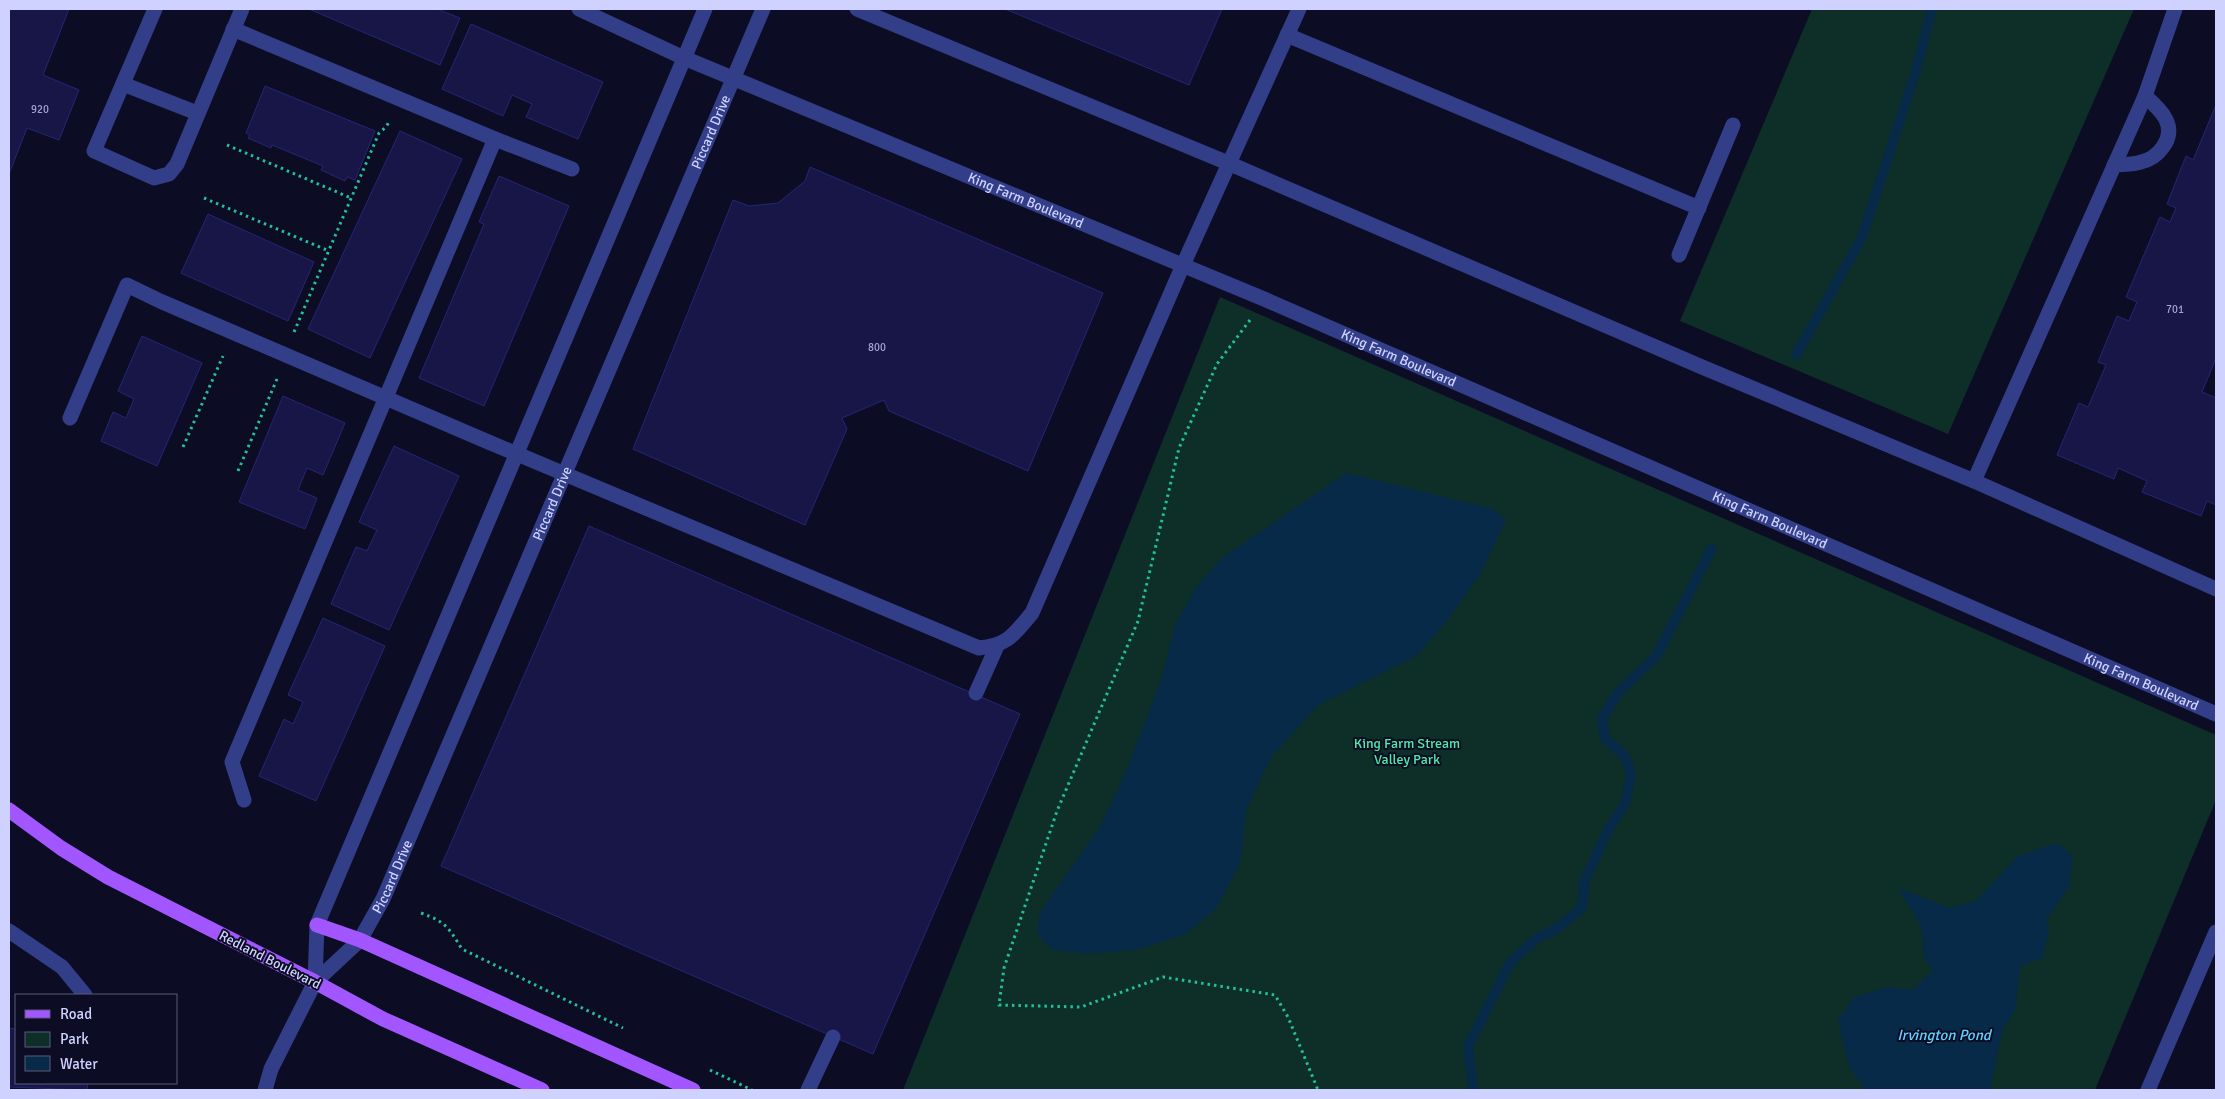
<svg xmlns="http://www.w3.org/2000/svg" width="2225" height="1099" viewBox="0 0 2225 1099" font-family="Signika,sans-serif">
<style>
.green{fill:#0e2f28}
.water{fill:#062a48}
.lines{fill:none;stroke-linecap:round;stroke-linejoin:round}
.stream{stroke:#062a48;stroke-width:10}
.building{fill:#171647;stroke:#272576}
.path{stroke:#21c09a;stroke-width:3;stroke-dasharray:2.5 4;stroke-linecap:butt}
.minor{stroke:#323e88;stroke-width:15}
.major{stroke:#a156ff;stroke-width:15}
.labels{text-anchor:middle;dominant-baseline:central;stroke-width:4;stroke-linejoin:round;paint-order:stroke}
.number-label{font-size:11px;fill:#a1a3d1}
.street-label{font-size:14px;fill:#cfd2ff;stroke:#0c0c24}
.park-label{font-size:14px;fill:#4eeca8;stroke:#0c0c24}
.water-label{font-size:15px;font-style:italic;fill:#5dd1ff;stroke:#0c0c24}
</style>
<rect width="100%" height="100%" fill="#0c0c24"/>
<g class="green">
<polygon points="1812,9 2134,9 1948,434 1680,321"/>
<polygon points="1220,297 2216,735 2216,800 2095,1090 903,1090"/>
</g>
<g class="water">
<polygon points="1346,473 1493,509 1506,520 1479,576 1442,627 1416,656 1318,705 1271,757 1246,810 1240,864 1215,910 1185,934 1137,950 1085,954 1052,949 1037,934 1040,912 1100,827 1125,774 1161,680 1175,625 1195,589 1222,558"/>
<polygon points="2057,843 2072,856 2069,887 2047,919 2048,936 2042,958 2020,966 2015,1010 2002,1031 1990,1090 1866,1090 1849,1067 1838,1021 1854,997 1888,987 1913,990 1933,970 1924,959 1921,926 1898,888 1950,908 1976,901 2018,856"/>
</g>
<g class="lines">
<g class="stream">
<polyline points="1796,355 1862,237 1916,70 1932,9"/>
<polyline points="1473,1090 1468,1046 1510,963 1536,939 1559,927 1582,908 1584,882 1609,828 1625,804 1631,774 1624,755 1605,739 1602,718 1617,694 1657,655 1712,548"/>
</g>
</g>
<g class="building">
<polygon points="9,9 69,9 43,75 79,90 59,140 27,128 9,174"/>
<polygon points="309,9 437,9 460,18 440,65"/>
<polygon points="1005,9 1222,9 1189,85"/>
<polygon points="471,24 603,82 578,139 526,117 532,104 512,95 503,116 442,89"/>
<polygon points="265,86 375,131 355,180 347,177 345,181 321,170 323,166 272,145 271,148 248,138 250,135 246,133"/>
<polygon points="2216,105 2216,358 2202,392 2216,398 2216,505 2207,501 2201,516 2142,492 2147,481 2118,468 2114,479 2057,455 2079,403 2088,407 2106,365 2098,362 2117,316 2129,321 2137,302 2126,297 2160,217 2170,222 2176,208 2167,204 2186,156 2193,160"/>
<polygon points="400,131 462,159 370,358 308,329"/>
<polygon points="810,167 1103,293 1028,471 889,411 884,400 842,418 847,429 805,525 633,449 733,200 749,206 778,203 805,181"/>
<polygon points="499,176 569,206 484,406 419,378 484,224 479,222"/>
<polygon points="208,214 314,262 288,321 181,273"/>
<polygon points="142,336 202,363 157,466 101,441 113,412 126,418 134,399 118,391"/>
<polygon points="283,396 345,423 323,475 307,468 298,490 317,498 305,529 239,502"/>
<polygon points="394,446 459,476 389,630 331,604 356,547 367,551 377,530 359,522"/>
<polygon points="589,526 1020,714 873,1054 441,866"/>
<polygon points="323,618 385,646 316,801 259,776 284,719 293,724 303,702 288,695"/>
<polygon points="9,1028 16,1029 16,1083 88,1083 87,1090 9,1087"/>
</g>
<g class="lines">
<g class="path">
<polyline points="227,145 351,198"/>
<polyline points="204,198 329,251"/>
<polyline points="1250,320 1217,364 1179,448 1138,621 1057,811 1004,968 999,1005 1081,1007 1163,977 1275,995 1288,1017 1318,1090"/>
<polyline points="294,332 379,133 386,127 389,122"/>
<polyline points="183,447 223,356"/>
<polyline points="238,471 277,379"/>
<path d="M421,913c25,9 27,14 41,36l161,79"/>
<polyline points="710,1070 752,1090"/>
</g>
<g class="minor">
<polyline points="155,9 94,151 154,178 169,174 177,164 242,9"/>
<path id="s1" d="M579,9l105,49 580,241 952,415"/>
<polyline points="857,9 1228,163 1702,367 1974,481 2216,589"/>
<polyline points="233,29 495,139 572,169"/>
<polyline points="1287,35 1699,208"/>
<polyline points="123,84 197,113"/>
<path d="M2114,165c9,-1 19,0 27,-3 9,-2 17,-8 22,-15 15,-21 -2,-37 -18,-51"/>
<polyline points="1679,255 1733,125"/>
<path d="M70,418l57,-133 33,16 326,140 493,207c30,-3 35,-14 53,-35l151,-348 116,-256"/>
<polyline points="1974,481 2145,96 2175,9"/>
<polyline points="976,693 997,646"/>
<polyline points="244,800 232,762 495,139"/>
<polyline points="9,931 62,967 85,995"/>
<polyline points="315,982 317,925 705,9"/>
<path id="s2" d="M265,1090l6,-21 44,-87 45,-42 23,-41 380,-890"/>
<polyline points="808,1090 833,1037"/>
<polyline points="2148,1090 2216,932"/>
</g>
<g class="major">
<polyline points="9,810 61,848 108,877 315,982 383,1019 542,1090"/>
<polyline points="317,925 360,940 693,1090"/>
</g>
</g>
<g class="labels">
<g class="number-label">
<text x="40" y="109">920</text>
<text x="2175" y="309">701</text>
<text x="877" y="347">800</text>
</g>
<g class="street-label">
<text stroke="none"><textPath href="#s2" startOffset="1062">Piccard Drive</textPath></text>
<text stroke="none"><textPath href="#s1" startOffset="486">King Farm Boulevard</textPath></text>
<text stroke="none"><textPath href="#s1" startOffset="891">King Farm Boulevard</textPath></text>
<text stroke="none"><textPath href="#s2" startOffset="658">Piccard Drive</textPath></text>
<text stroke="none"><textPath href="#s1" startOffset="1296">King Farm Boulevard</textPath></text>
<text stroke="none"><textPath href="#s1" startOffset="1701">King Farm Boulevard</textPath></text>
<text stroke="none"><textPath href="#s2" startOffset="252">Piccard Drive</textPath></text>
<text transform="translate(270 960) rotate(27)">Redland Boulevard</text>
</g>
<g class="park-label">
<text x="1407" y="743">King Farm Stream<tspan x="1407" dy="16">Valley Park</tspan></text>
</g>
<g class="water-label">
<text x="1944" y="1035">Irvington Pond</text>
</g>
</g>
<rect width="2225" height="1099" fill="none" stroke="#cfd2ff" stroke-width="20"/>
<rect x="15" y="994" width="162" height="90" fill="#0c0c24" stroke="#5a5b7c"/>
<rect x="25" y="1010" width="25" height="8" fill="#a156ff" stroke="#5a5b7c"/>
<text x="60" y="1019" font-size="15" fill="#cfd2ff">Road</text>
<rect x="25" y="1032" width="25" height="15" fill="#0e2f28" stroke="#5a5b7c"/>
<text x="60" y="1044" font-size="15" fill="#cfd2ff">Park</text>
<rect x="25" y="1056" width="25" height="15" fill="#062a48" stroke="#5a5b7c"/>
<text x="60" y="1069" font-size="15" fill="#cfd2ff">Water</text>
</svg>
